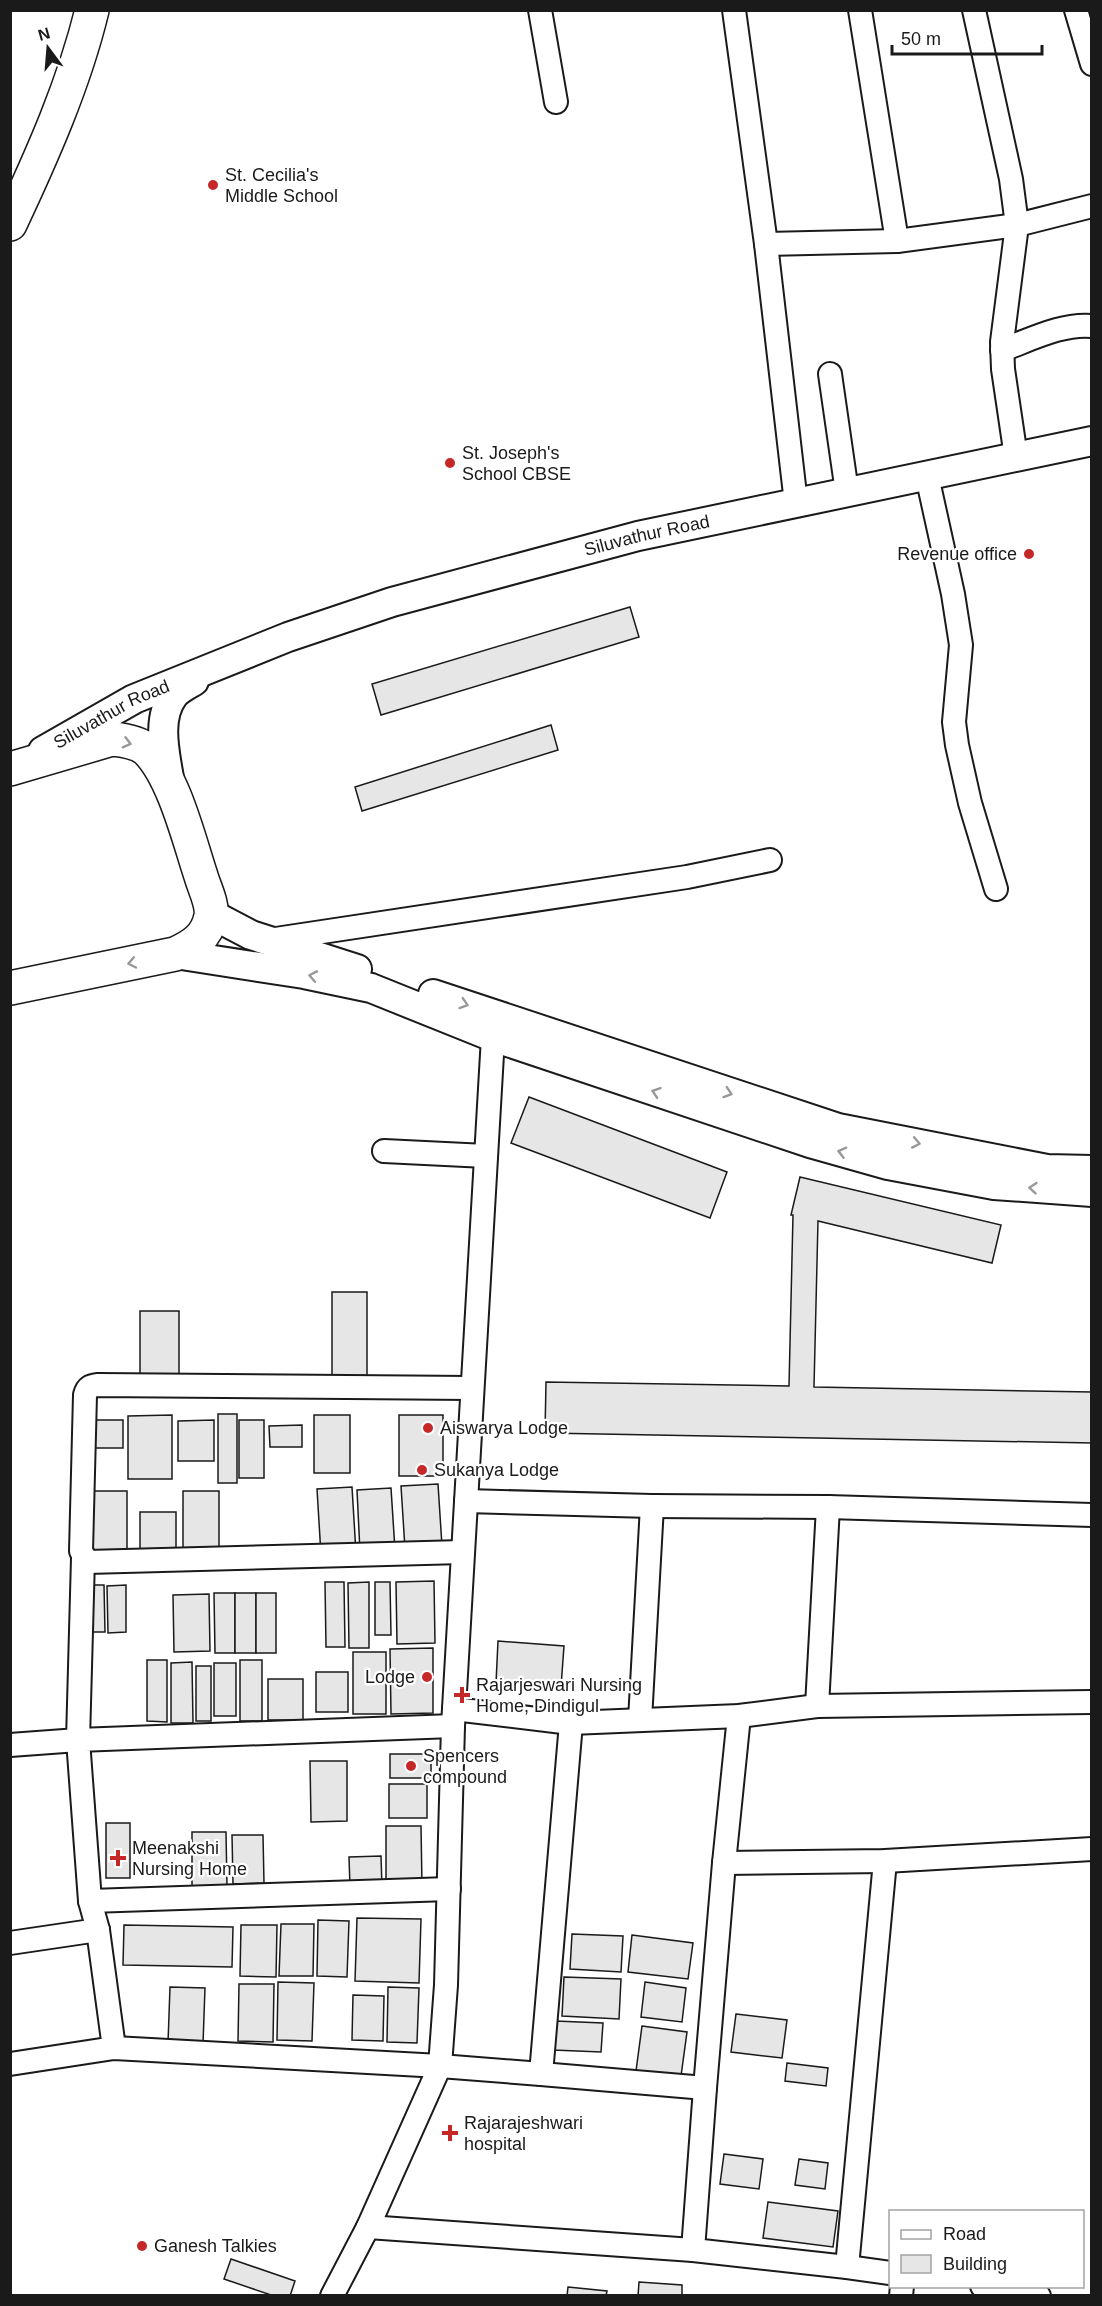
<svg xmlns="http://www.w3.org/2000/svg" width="1102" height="2306" viewBox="0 0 1102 2306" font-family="Helvetica,sans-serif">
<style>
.building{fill:#e6e6e6;stroke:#1a1a1a;stroke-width:1.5}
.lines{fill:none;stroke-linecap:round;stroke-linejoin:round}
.minor-casing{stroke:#1a1a1a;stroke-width:26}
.major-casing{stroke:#1a1a1a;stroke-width:32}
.highway-casing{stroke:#1a1a1a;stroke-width:36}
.minor{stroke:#fff;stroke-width:22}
.major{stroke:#fff;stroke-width:28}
.highway{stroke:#fff;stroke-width:33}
.oneway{stroke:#989898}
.poi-dot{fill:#c62828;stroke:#fff;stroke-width:2}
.labels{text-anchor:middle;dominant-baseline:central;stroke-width:4.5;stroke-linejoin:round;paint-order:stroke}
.poi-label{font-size:18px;fill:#1a1a1a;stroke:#fff;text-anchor:start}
.street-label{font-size:18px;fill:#1a1a1a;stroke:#fff}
</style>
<rect width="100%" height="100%" fill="#fff"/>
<g class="building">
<polygon points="630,607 639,637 381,715 372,684"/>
<polygon points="551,725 558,750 362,811 355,787"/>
<polygon points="529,1097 727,1172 710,1218 511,1143"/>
<polygon points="800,1177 1001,1225 992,1263 818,1221 814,1387 1092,1392 1092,1443 545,1433 546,1382 789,1386 793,1215 791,1215"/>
<rect x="332" y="1292" width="35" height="91"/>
<rect x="140" y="1311" width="39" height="65"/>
<rect x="218" y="1414" width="19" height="69"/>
<polygon points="172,1415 172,1479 128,1479 128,1416"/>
<rect x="314" y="1415" width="36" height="58"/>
<rect x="399" y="1415" width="44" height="61"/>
<rect x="95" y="1420" width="28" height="28"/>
<polygon points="214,1420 214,1461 178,1461 178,1421"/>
<rect x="239" y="1420" width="25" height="58"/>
<polygon points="302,1425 302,1447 270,1447 269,1426"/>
<polygon points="438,1484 442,1546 405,1549 401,1486"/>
<polygon points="352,1487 356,1553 321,1555 317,1489"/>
<polygon points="391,1488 395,1550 360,1552 357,1490"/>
<rect x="88" y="1491" width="39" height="63"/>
<rect x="183" y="1491" width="36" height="60"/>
<rect x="140" y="1512" width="36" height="38"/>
<polygon points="434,1581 435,1643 397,1644 396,1582"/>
<polygon points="325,1582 344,1582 345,1647 326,1647"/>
<polygon points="369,1582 369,1648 349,1648 348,1583"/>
<polygon points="375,1582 390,1582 391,1635 375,1635"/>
<polygon points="84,1585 104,1585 105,1632 85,1632"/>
<polygon points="126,1585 126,1632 108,1633 107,1586"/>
<polygon points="214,1593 235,1593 235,1653 215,1653"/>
<rect x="235" y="1593" width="21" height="60"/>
<rect x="256" y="1593" width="20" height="60"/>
<polygon points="209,1594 210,1651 174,1652 173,1595"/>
<polygon points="498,1641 564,1646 561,1687 496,1683"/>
<polygon points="433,1648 433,1713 391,1714 390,1649"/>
<rect x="353" y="1652" width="33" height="62"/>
<polygon points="147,1660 167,1660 167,1722 147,1721"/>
<rect x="240" y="1660" width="22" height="61"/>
<polygon points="192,1662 193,1723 171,1723 171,1663"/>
<rect x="214" y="1663" width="22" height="53"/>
<rect x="196" y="1666" width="15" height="55"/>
<rect x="316" y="1672" width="32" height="40"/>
<rect x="268" y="1679" width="35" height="41"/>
<rect x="390" y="1754" width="41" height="24"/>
<polygon points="310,1761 347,1761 347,1821 311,1822"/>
<rect x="389" y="1784" width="38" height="34"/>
<rect x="106" y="1823" width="24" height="55"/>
<polygon points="386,1826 421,1826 422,1885 386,1885"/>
<polygon points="192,1832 226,1832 227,1886 192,1887"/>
<polygon points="232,1835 263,1835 264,1883 233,1884"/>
<polygon points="381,1856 382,1887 350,1887 349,1857"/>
<polygon points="357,1918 421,1919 419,1983 355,1981"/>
<polygon points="318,1920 349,1921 347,1977 317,1976"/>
<polygon points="281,1924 314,1924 313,1976 279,1976"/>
<polygon points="124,1925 233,1927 232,1967 123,1965"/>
<polygon points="241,1925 277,1925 276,1977 240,1976"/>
<polygon points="572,1934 623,1936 621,1972 570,1969"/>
<polygon points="632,1935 693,1943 688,1979 628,1972"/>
<polygon points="564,1977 621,1979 619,2019 562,2016"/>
<polygon points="278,1982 314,1983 312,2041 277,2040"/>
<polygon points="645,1982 686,1988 682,2022 641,2017"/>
<polygon points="239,1984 274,1984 273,2042 238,2041"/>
<polygon points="170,1987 205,1988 203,2044 168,2043"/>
<polygon points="388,1987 419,1988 417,2043 387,2042"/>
<polygon points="353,1995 384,1996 383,2041 352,2040"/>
<polygon points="736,2014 787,2020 782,2058 731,2052"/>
<polygon points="555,2021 603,2023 601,2052 553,2050"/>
<polygon points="642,2026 687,2032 681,2076 636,2071"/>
<polygon points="787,2063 828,2068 826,2086 785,2081"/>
<polygon points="724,2154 763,2159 759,2189 720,2184"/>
<polygon points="799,2159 828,2163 825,2189 795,2185"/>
<polygon points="768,2202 838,2211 833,2247 763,2238"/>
<polygon points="231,2259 295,2281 290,2296 274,2296 224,2279"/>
<polygon points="639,2282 682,2285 682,2296 638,2296"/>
<polygon points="568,2287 607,2291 606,2296 567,2296"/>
</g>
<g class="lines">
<g class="minor-casing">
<g id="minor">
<polyline points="540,10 556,102"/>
<polyline points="734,10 766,244 796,503"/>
<polyline points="860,10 897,241"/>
<polyline points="974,10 1011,179 1017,225 1002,342 1003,369 1016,457"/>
<polyline points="1076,10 1092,64"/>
<polyline points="766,244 897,241 1017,225 1092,206"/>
<path d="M1002,350c28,-10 60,-27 90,-24"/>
<polyline points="830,374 847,492"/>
<polyline points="927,476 953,594 961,645 954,722 957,745 970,803 996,889"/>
<polyline points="269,940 687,877 770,860"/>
<polyline points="384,1151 486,1156"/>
<polyline points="466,1501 652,1506 828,1507 1092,1515"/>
<path d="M463,1552l-376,10 -6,-11 4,-156c2,-8 5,-9 13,-10l373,3"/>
<polyline points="817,1706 828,1507"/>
<polyline points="454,1709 571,1723 739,1716 817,1706 1092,1702"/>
<polyline points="640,1720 652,1506"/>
<polyline points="10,1745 78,1740 83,1558"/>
<polyline points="885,1861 847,2267 890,2273"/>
<polyline points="724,1863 885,1861 1092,1849"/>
<polyline points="90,1901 449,1889"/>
<polyline points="10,1943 98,1930"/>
<polyline points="114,2048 98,1930 90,1901 78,1740 453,1726"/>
<polyline points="10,2064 114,2048 440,2066 541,2074 571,1723"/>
<polyline points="541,2074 705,2088 724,1863 739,1716"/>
<polyline points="705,2088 693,2250 847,2267"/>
<polyline points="368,2227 693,2250"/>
<polyline points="982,2286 1039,2296"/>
<polyline points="332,2296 368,2227 440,2066 446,1985 453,1726 493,1037"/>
<polyline points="901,2296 902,2286"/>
</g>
</g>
<g class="major-casing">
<g id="major">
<path id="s1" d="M43,751l91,-52 154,-62 104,-35 246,-66 454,-95"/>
<path d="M170,784c-4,-27 -15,-65 4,-89 5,-6 14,-10 20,-14"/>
<polyline points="211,914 251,935 357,969"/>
<polyline points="175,954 304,974 371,988 493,1037 810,1143 888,1165 994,1185 1092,1192"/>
<polyline points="433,994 838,1128 1047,1169 1092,1170"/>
</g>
</g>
<g class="highway-casing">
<g id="highway">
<path d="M10,224c32,-68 64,-140 82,-214"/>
<path d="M10,769l102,-30c11,1 26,3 35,11 27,27 42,90 54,126 3,11 12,28 10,40 -4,21 -18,30 -36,38l-165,34"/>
</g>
</g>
<use href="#minor" class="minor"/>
<use href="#major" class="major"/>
<use href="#highway" class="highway"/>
</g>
<defs><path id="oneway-chevron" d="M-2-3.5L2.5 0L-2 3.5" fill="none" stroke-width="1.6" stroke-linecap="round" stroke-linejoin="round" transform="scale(1.5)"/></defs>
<g class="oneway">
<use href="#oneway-chevron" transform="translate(127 743) rotate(15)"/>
<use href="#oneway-chevron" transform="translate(132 963) rotate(168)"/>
<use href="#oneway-chevron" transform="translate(313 976) rotate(-169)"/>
<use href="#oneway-chevron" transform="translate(464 1004) rotate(18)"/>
<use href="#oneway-chevron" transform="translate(656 1092) rotate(-161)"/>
<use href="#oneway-chevron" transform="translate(728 1093) rotate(18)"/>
<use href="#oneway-chevron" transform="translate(916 1143) rotate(11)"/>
<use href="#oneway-chevron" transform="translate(842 1152) rotate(-165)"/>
<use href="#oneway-chevron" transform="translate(1033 1188) rotate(-175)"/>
</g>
<g class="poi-dot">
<circle cx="213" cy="185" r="6"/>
<circle cx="450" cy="463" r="6"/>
<circle cx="1029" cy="554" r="6"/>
<circle cx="428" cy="1428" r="6"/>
<circle cx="422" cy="1470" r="6"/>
<circle cx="427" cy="1677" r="6"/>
<path d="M459 1686h6v6h6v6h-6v6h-6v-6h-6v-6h6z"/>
<circle cx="411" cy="1766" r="6"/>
<path d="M115 1849h6v6h6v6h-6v6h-6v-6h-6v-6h6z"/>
<path d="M447 2124h6v6h6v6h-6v6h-6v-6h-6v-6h6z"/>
<circle cx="142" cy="2246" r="6"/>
</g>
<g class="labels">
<g class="poi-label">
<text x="225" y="175">St. Cecilia's<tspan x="225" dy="21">Middle School</tspan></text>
<text x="462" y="453">St. Joseph's<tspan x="462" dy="21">School CBSE</tspan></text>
<text x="1017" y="554" text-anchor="end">Revenue office</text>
<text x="440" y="1428">Aiswarya Lodge</text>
<text x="434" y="1470">Sukanya Lodge</text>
<text x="415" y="1677" text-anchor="end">Lodge</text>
<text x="476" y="1685">Rajarjeswari Nursing<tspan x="476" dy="21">Home, Dindigul</tspan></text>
<text x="423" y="1756">Spencers<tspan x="423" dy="21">compound</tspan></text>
<text x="132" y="1848">Meenakshi<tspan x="132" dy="21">Nursing Home</tspan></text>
<text x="464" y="2123">Rajarajeshwari<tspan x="464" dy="21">hospital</tspan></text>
<text x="154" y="2246">Ganesh Talkies</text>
</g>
<g class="street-label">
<text stroke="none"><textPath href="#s1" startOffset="644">Siluvathur Road</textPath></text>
<text stroke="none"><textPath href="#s1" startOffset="78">Siluvathur Road</textPath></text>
</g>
</g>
<rect width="1102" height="2306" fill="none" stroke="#1a1a1a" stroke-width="24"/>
<rect x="889" y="2210" width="195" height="78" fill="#ffffff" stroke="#a3a3a3" stroke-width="1.5"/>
<rect x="901" y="2230" width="30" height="9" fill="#ffffff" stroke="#a3a3a3" stroke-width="1.5"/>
<text x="943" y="2240" font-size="18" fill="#1a1a1a">Road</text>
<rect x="901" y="2255" width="30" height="18" fill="#e6e6e6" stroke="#a3a3a3" stroke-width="1.5"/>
<text x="943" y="2270" font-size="18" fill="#1a1a1a">Building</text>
<g transform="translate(48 48) rotate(344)" stroke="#ffffff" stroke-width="4.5" paint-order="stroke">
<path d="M0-4.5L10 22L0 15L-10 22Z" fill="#1a1a1a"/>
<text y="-9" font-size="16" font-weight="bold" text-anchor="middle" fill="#1a1a1a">N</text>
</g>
<path d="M892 45v9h150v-9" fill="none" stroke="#1a1a1a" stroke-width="3"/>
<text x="901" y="45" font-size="18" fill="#1a1a1a" stroke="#ffffff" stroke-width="4.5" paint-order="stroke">50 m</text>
</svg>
